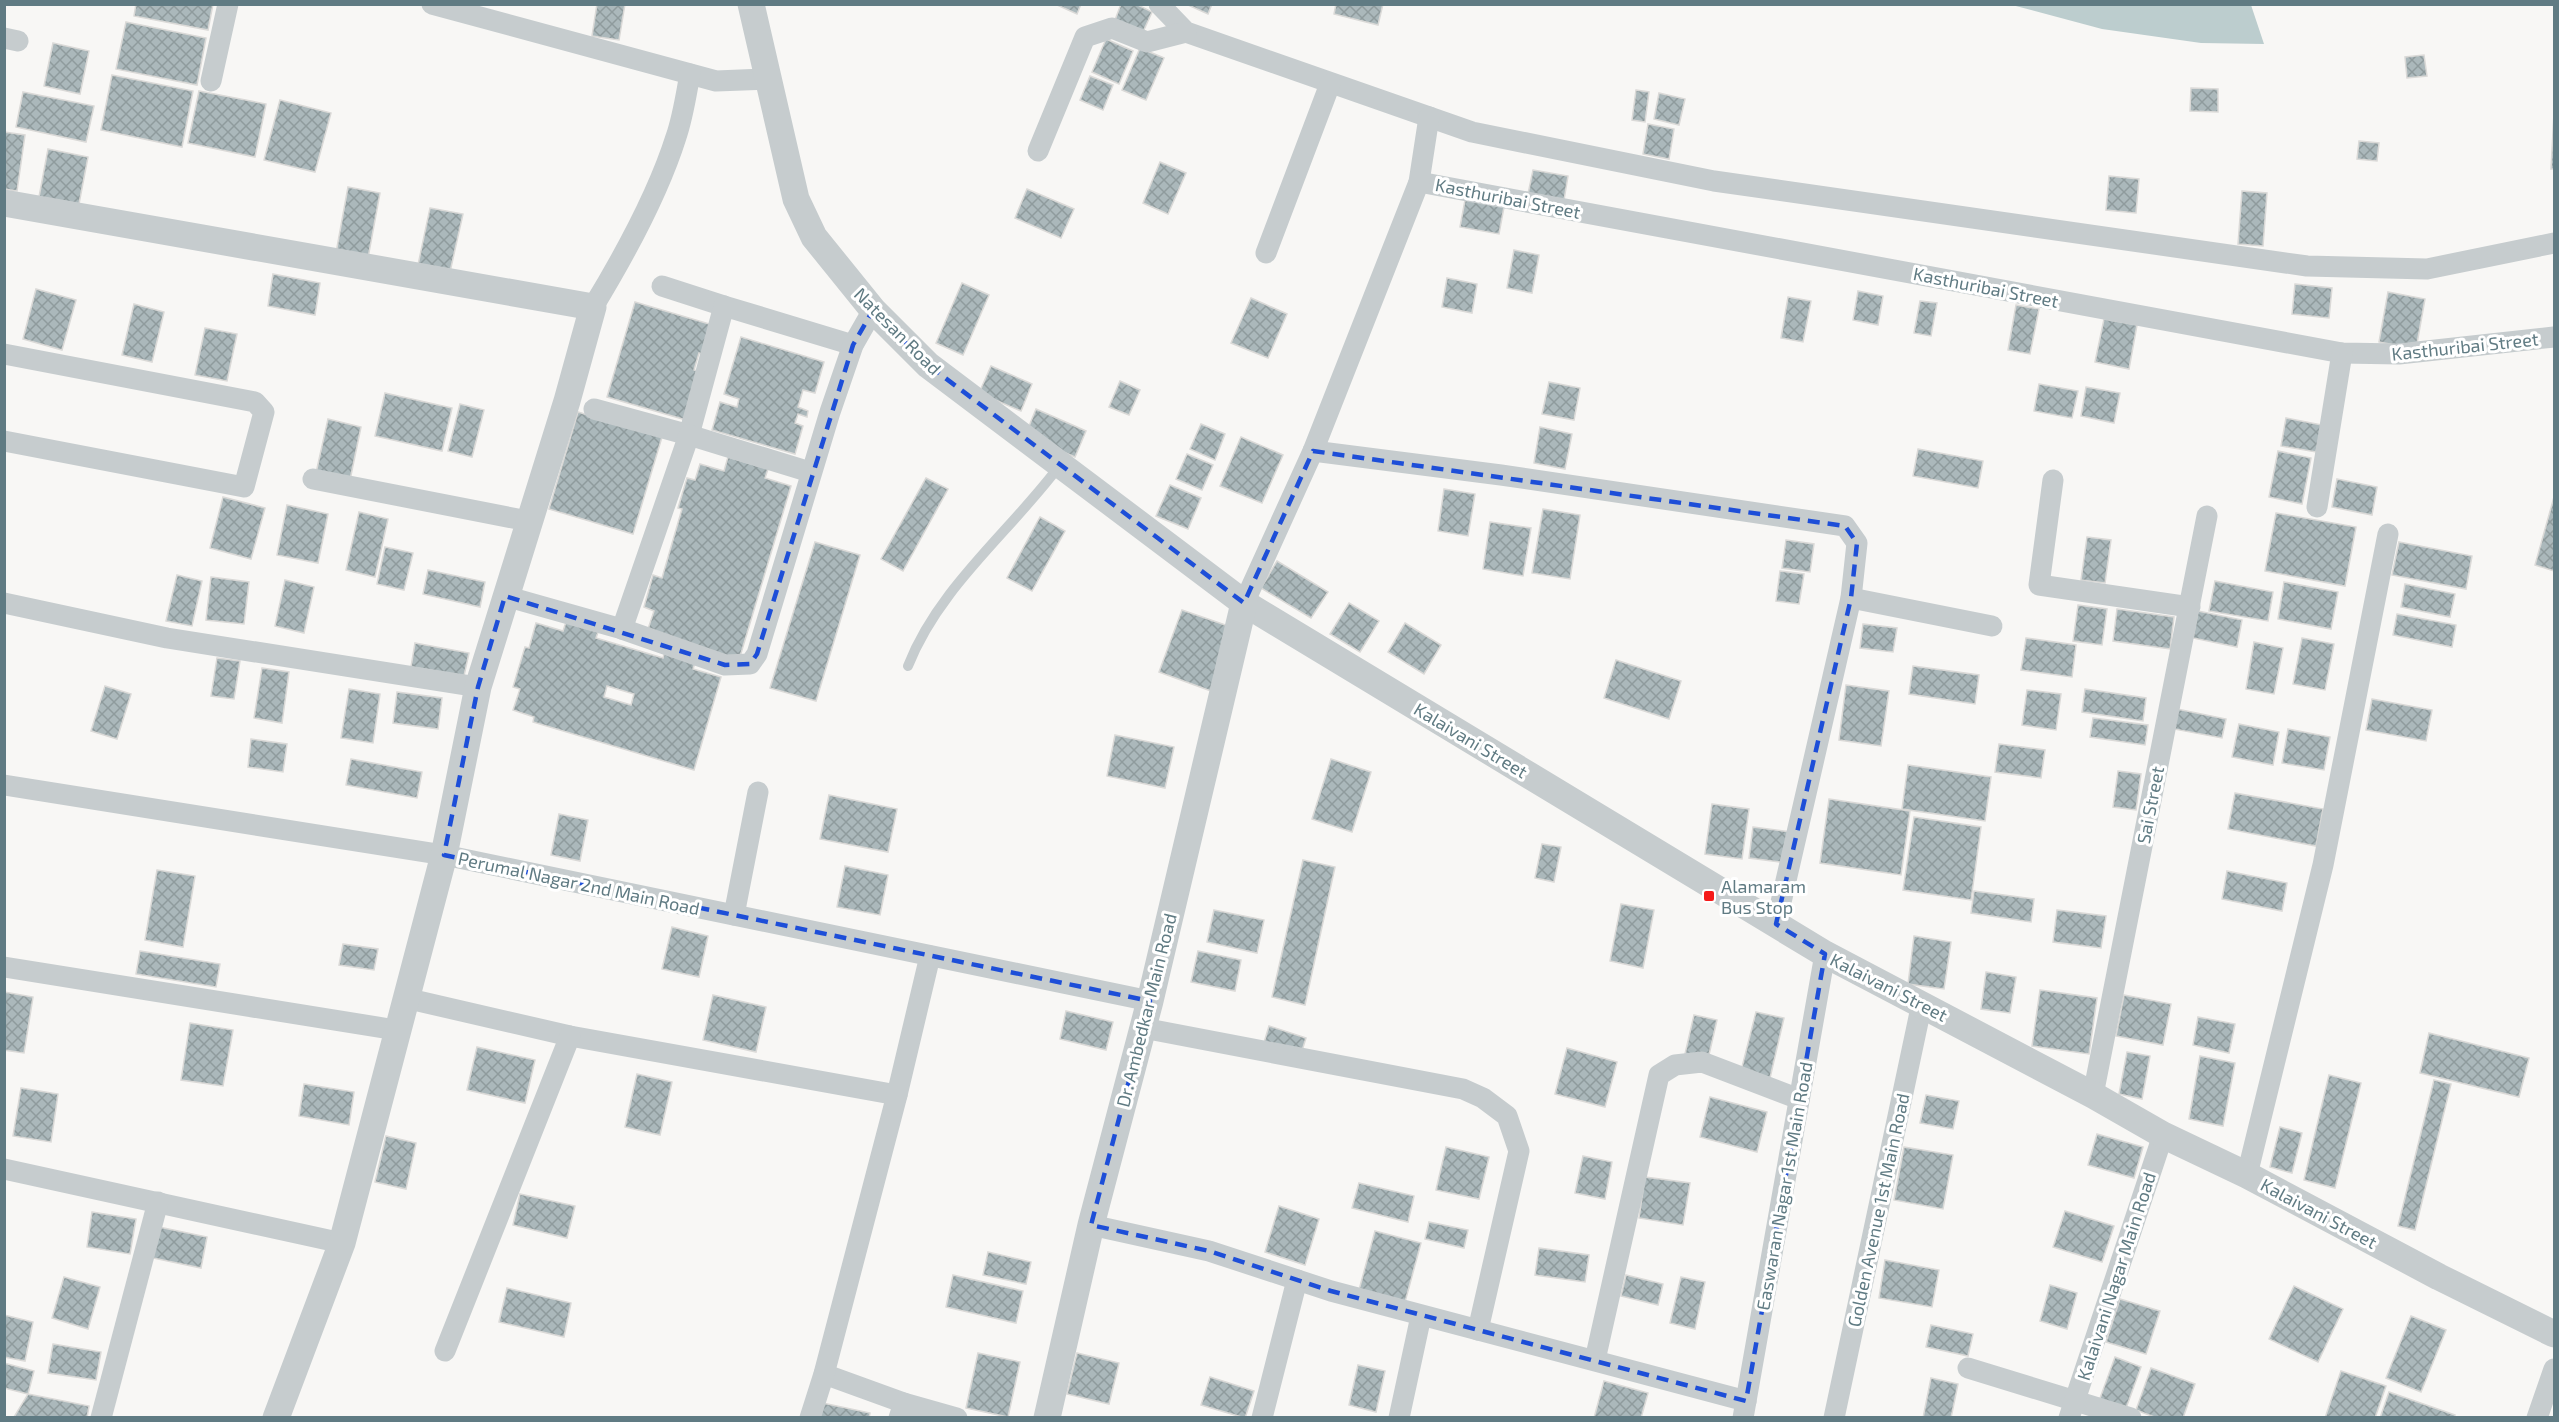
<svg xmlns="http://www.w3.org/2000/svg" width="2559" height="1422" viewBox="0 0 2559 1422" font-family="'Exo 2',sans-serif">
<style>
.water{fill:#bccdce}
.building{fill:url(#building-cross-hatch);stroke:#dad9d7;stroke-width:1.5;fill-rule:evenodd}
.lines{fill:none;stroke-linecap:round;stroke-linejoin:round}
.service{stroke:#c6ccce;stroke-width:10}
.minor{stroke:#c6ccce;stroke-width:21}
.tertiary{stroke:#c6ccce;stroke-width:27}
.marked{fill:none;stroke:#1d4ed8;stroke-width:4.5;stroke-dasharray:12 8;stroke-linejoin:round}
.poi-dot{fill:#f51a19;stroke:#fff;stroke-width:2}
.labels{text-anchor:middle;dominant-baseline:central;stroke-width:6;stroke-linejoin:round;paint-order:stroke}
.street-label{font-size:18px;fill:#607b83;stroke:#fff}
.poi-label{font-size:18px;fill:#607b83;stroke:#fff;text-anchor:start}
</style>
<defs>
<pattern id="building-cross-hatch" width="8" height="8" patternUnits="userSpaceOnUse" patternTransform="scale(1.5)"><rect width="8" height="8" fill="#abb8bb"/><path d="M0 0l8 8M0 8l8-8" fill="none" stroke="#8f9b9d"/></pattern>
</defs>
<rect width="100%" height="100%" fill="#f8f7f5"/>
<polygon class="water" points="2012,5 2251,5 2264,44 2201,43 2102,29"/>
<g class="building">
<polygon points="136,4 213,4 208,30 134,16"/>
<polygon points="597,4 625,4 619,40 592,36"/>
<polygon points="1055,4 1081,4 1077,14"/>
<polygon points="1121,4 1136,4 1152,12 1143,32 1115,20"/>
<polygon points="1186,4 1212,4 1208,14"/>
<polygon points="1336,4 1383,4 1378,25 1334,14"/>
<polygon points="126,22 206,38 197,85 116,69"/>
<polygon points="1106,39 1133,51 1119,84 1092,72"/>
<polygon points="53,43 89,51 80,94 44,86"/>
<polygon points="1140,48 1164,58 1146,100 1122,90"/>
<polygon points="2424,55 2427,76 2407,78 2405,57"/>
<polygon points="112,75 193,91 182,147 101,130"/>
<polygon points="1090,76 1113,85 1103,110 1080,100"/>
<polygon points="2191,88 2218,89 2218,112 2190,111"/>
<polygon points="1636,90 1649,92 1645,122 1632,120"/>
<polygon points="199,91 266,104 255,157 188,143"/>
<polygon points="23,92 94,106 86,142 16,127"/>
<polygon points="1659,93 1685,99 1679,125 1654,119"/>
<polygon points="280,100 331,113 315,172 264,160"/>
<polygon points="2554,113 2554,169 2551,169"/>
<polygon points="1648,124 1674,129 1669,159 1643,154"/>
<polygon points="4,132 25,135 17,191 4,189"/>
<polygon points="2359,141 2379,143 2377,161 2357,159"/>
<polygon points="48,149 88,157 79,204 39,197"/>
<polygon points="1160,162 1186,173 1168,214 1143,203"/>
<polygon points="1533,170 1568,176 1564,200 1528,194"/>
<polygon points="2109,176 2139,179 2136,213 2106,210"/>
<polygon points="348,187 380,193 368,258 336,253"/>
<polygon points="1027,189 1074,209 1061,238 1015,218"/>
<polygon points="2242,191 2267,193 2263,246 2238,244"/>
<polygon points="1465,200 1504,207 1499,234 1460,227"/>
<polygon points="430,208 463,214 450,272 418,265"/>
<polygon points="1514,250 1539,255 1532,293 1507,288"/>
<polygon points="273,274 320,283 315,315 268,306"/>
<polygon points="1447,278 1477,284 1472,313 1442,307"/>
<polygon points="962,283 989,295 963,355 936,343"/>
<polygon points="2295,284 2332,288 2329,318 2292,314"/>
<polygon points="36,289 76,300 62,350 23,339"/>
<polygon points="1858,291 1883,296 1878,325 1853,320"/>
<polygon points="2388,292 2425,299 2416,349 2379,342"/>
<polygon points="1788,297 1811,301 1803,342 1781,338"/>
<polygon points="1251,298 1287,314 1268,358 1231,343"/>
<polygon points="1920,301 1937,303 1931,336 1914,333"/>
<polygon points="635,302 716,326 707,356 699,353 694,370 700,372 686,420 607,397"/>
<polygon points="134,304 164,312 152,362 122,355"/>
<polygon points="2016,305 2039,309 2030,354 2008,350"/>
<polygon points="2104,319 2137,325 2129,369 2095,362"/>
<polygon points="205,328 237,334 227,381 195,375"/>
<polygon points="741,337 824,362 815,393 803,390 798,407 808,411 807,417 798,414 795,423 803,426 795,454 712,430 720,402 737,407 739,399 724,394"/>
<polygon points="991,366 1032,384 1021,411 979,393"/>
<polygon points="1120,381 1140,390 1129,415 1109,407"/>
<polygon points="1549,382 1580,388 1574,420 1542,414"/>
<polygon points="2039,384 2078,391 2072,418 2034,411"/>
<polygon points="2086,387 2120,393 2114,423 2081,416"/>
<polygon points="385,393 452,408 442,451 375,436"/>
<polygon points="460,404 484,410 472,457 448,451"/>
<polygon points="1036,409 1086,431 1075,457 1025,436"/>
<polygon points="578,412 662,437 633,534 549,509"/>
<polygon points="2286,418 2322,425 2316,452 2281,446"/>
<polygon points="328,419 361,427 350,480 316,473"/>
<polygon points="1201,424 1225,434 1215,460 1190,449"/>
<polygon points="1540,427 1572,434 1565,469 1534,463"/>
<polygon points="1241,437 1283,455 1262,503 1220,486"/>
<polygon points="1918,449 1983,461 1978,488 1913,476"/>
<polygon points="2278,451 2311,458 2302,504 2269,497"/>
<polygon points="1187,454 1213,465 1202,490 1176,479"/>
<polygon points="728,457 768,469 765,478 791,486 739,660 647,632 654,611 644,607 653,575 662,578 682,509 678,508 687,478 695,480 700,464 724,471"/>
<polygon points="926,478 948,489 903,571 881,559"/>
<polygon points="2337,479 2377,487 2372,515 2332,507"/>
<polygon points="1170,485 1201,498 1188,529 1156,516"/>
<polygon points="1444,489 1475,494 1468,536 1438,531"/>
<polygon points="223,497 265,508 251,559 210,548"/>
<polygon points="2554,497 2554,571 2535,565"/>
<polygon points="287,505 328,514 318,563 277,555"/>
<polygon points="1543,509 1580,515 1570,579 1532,573"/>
<polygon points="359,512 388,519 375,577 346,570"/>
<polygon points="2276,513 2356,527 2345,586 2265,571"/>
<polygon points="1040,517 1065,531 1032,591 1007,578"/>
<polygon points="1490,522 1531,528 1523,576 1483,569"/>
<polygon points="2087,537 2111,540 2105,583 2081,580"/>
<polygon points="1786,540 1814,544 1810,572 1782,568"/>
<polygon points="815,542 860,555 816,701 770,688"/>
<polygon points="2399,542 2472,556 2466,589 2392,575"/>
<polygon points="385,547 413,553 404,590 377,584"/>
<polygon points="1277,561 1328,592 1311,618 1261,588"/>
<polygon points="428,570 485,582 480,607 423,594"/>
<polygon points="1780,571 1804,574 1799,604 1776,601"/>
<polygon points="177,575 202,581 192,626 166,621"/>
<polygon points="211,577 249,582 244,624 206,620"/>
<polygon points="285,580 314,587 304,633 275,626"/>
<polygon points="2215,581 2273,592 2268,621 2209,611"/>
<polygon points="2284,582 2338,592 2331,629 2278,619"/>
<polygon points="2405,584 2455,594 2450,617 2401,607"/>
<polygon points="1349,603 1379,621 1360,652 1330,634"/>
<polygon points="2078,605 2107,609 2102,645 2073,641"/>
<polygon points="2117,609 2174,617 2170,649 2113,641"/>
<polygon points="1182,610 1234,628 1211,691 1159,672"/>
<polygon points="2198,611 2242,620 2237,647 2193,638"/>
<polygon points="2397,614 2456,625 2452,647 2393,635"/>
<path d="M566,622l32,10 -2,6 67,20 2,-7 31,9 -3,9 28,8 -27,93 -161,-48 1,-5 -21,-7 7,-21 -7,-2 12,-40 4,1 7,-25 27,8zM607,686l27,8 -3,11 -27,-8z"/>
<polygon points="1405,623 1441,645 1424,674 1388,652"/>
<polygon points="1863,624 1897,628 1893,652 1860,648"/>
<polygon points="2026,638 2076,645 2072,677 2021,670"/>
<polygon points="2302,638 2334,644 2325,690 2293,684"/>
<polygon points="2254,642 2283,648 2274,694 2246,689"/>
<polygon points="415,643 469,653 464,676 411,667"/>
<polygon points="217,658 240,661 234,699 211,696"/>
<polygon points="1616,660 1681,681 1669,719 1604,698"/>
<polygon points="1913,666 1979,675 1975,704 1909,694"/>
<polygon points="262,668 289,672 282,723 254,718"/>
<polygon points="1846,685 1889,691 1881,746 1839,740"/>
<polygon points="105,686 131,694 117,739 91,731"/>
<polygon points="349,689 380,694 373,743 341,738"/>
<polygon points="2085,689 2146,698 2143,721 2082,712"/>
<polygon points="2027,690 2061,694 2056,730 2022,725"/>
<polygon points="397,692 442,698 438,729 393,723"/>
<polygon points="2372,699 2432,710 2426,741 2366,730"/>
<polygon points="2177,709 2226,719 2222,738 2174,729"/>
<polygon points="2093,718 2148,725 2145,745 2090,737"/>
<polygon points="2239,724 2279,732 2273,765 2232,757"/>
<polygon points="2288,729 2330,737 2324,770 2282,763"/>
<polygon points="1115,735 1174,747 1165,788 1107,776"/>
<polygon points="251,739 287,744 283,772 248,767"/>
<polygon points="1999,744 2045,750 2041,778 1995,772"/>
<polygon points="351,759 422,772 417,798 346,785"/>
<polygon points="1331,759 1371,772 1352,832 1312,819"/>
<polygon points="1908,765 1991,777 1985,821 1902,809"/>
<polygon points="2118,771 2141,774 2136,810 2113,807"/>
<polygon points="2235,793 2323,809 2316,846 2228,829"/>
<polygon points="829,795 897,809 888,852 820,839"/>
<polygon points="1829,799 1910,811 1901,875 1820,863"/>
<polygon points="1712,804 1749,809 1742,859 1705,854"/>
<polygon points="559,814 588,820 580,861 551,855"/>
<polygon points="1914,817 1981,827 1971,900 1903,890"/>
<polygon points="1753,827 1791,832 1787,863 1749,858"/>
<polygon points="1542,844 1561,847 1554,882 1535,878"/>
<polygon points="1303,860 1335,867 1305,1005 1272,997"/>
<polygon points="845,866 888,875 880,915 837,907"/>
<polygon points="157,870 195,876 183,947 145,940"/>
<polygon points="2227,871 2287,883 2282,911 2222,899"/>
<polygon points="1974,891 2034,899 2031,922 1971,913"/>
<polygon points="1621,904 1654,910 1643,968 1610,961"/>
<polygon points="1214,910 1264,920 1257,953 1207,942"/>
<polygon points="2057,910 2106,916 2101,948 2053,942"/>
<polygon points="672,927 708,936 699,977 662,969"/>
<polygon points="1914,936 1951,942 1944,989 1908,984"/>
<polygon points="343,944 378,949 374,970 339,965"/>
<polygon points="140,951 220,964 216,987 136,974"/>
<polygon points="1198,951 1241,960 1235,991 1191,982"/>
<polygon points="1986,972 2016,977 2010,1013 1981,1009"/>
<polygon points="2040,990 2097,998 2089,1054 2032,1046"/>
<polygon points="4,992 33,997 24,1053 4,1050"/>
<polygon points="713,995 766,1007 756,1052 703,1040"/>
<polygon points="2124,995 2171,1004 2163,1045 2116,1036"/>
<polygon points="1066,1011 1113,1022 1106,1050 1060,1039"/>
<polygon points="1756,1012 1784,1018 1770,1078 1741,1071"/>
<polygon points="1694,1015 1717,1020 1708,1059 1685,1054"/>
<polygon points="2198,1017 2235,1024 2229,1053 2193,1045"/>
<polygon points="190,1023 233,1030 223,1086 181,1080"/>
<polygon points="1269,1026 1306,1038 1300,1057 1263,1046"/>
<polygon points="2429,1033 2529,1058 2519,1097 2420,1073"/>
<polygon points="477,1047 535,1060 525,1103 467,1090"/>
<polygon points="1567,1048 1617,1062 1605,1107 1555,1094"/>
<polygon points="2127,1052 2150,1056 2142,1099 2119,1094"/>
<polygon points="2200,1056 2235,1063 2223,1126 2189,1119"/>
<polygon points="637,1074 672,1082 660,1135 625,1127"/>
<polygon points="2329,1075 2361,1083 2335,1188 2304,1180"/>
<polygon points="2434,1080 2451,1084 2415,1230 2398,1226"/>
<polygon points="304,1084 354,1092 349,1125 299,1116"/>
<polygon points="21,1088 58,1094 51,1142 13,1136"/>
<polygon points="1926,1095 1959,1101 1953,1129 1920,1123"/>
<polygon points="1710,1097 1767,1112 1757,1152 1700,1137"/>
<polygon points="2280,1127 2302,1133 2292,1173 2270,1167"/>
<polygon points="2097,1134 2143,1147 2134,1178 2088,1165"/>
<polygon points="386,1136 416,1143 406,1189 375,1182"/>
<polygon points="1446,1147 1489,1157 1479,1199 1436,1190"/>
<polygon points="1904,1147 1953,1155 1943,1209 1894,1200"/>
<polygon points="1583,1156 1612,1162 1605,1199 1575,1193"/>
<polygon points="1645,1177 1690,1183 1683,1225 1639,1218"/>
<polygon points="1359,1183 1414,1196 1408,1222 1352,1208"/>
<polygon points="520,1194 575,1206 567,1238 513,1225"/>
<polygon points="1279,1206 1319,1219 1305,1265 1265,1252"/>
<polygon points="2065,1211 2114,1226 2102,1262 2053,1247"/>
<polygon points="92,1212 136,1219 130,1254 87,1247"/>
<polygon points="1429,1222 1468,1230 1464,1248 1425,1239"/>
<polygon points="159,1227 207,1237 201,1268 153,1258"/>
<polygon points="1375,1231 1421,1243 1405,1302 1359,1290"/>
<polygon points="1539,1248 1589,1255 1585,1282 1535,1275"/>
<polygon points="988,1252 1031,1262 1026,1284 983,1275"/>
<polygon points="1885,1260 1939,1270 1932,1307 1879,1298"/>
<polygon points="953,1275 1023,1291 1016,1323 946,1307"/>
<polygon points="1626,1275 1663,1284 1658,1305 1621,1296"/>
<polygon points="64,1277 100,1287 88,1329 52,1318"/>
<polygon points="1681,1277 1705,1282 1695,1329 1670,1323"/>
<polygon points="2050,1285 2077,1293 2067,1329 2040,1321"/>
<polygon points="2294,1286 2343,1309 2318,1362 2269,1339"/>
<polygon points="507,1288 571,1303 564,1337 499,1322"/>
<polygon points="2120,1299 2160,1311 2146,1354 2106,1342"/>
<polygon points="4,1315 33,1322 25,1361 4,1357"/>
<polygon points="2411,1316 2446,1330 2421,1392 2386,1378"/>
<polygon points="1931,1325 1973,1334 1968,1356 1926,1347"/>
<polygon points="53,1344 101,1352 96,1380 48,1373"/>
<polygon points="978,1353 1020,1362 1008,1417 966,1408"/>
<polygon points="1077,1353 1119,1363 1109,1404 1067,1394"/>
<polygon points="2115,1357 2141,1367 2125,1411 2099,1401"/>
<polygon points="4,1363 34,1371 28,1394 4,1388"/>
<polygon points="1358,1365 1385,1371 1376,1412 1349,1405"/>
<polygon points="2151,1368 2195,1384 2183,1418 2157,1418 2136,1410"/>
<polygon points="2341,1371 2386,1386 2375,1418 2325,1418"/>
<polygon points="1210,1377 1254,1391 1245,1418 1201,1405"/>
<polygon points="1931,1378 1958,1384 1951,1418 1923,1418"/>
<polygon points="1604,1381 1648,1393 1641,1418 1594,1418"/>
<polygon points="2389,1392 2455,1415 2454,1418 2380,1418"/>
<polygon points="28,1394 89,1406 87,1418 14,1417"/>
<polygon points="818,1402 870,1413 869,1418 814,1418"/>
</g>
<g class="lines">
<path class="service" d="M908,666c31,-79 102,-134 152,-201"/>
<g class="minor">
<polyline points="432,4 716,81 767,79"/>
<polyline points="1159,4 1186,32 1472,132 1714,181 2307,266 2427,269 2554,243"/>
<polyline points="4,38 18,41"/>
<polyline points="211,81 228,4"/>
<polyline points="1038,151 1085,37 1112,28 1147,42 1186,32"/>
<polyline points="1419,182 2342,353 2399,354 2554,337"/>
<polyline points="1266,253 1330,84"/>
<polyline points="662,286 724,306"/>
<path d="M593,307c31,-51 65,-113 83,-170 7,-20 10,-42 14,-63"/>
<polyline points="4,354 255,402 264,412 244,487 4,441"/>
<polyline points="594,409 689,435 724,306 853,345"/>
<polyline points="1313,451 1501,475 1845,526 1857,543 1851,598 1776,924"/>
<polyline points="313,479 528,521"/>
<polyline points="2053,480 2039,585 2190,607"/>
<polyline points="2317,507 2342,353"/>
<polyline points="505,596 622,629 725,665 750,664 757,654 830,412 853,345 873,310"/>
<polyline points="1851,598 1992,626"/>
<polyline points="4,603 167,638 478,687"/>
<polyline points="1244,603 1313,451 1419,182 1429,117"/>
<polyline points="622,629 689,435 810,472"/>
<polyline points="4,785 444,855 1150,1001"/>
<polyline points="734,915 758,792"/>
<polyline points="4,967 396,1030"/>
<polyline points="405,998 570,1036 897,1095"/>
<polyline points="1143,1028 1463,1089 1483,1098 1507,1116 1519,1151 1478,1330"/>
<polyline points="2093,1095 2207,516"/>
<polyline points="4,1169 342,1243"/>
<polyline points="2247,1175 2323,865 2388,534"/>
<polyline points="1091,1225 1209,1251 1331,1291 1746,1401"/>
<polyline points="445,1351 570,1036"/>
<polyline points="1595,1360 1659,1075 1675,1065 1702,1062 1799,1099"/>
<polyline points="1968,1368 2131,1418"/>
<polyline points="824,1374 904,1403"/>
<polyline points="101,1418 158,1202"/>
<polyline points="810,1418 824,1374 897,1095 930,956"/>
<polyline points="899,1418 904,1403 957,1418"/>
<polyline points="1262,1418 1297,1280"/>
<polyline points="1399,1418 1421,1316"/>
<polyline points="1743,1418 1825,954"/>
<polyline points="1834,1418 1922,1003"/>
<polyline points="2069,1418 2163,1135"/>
<polyline points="2537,1418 2554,1369"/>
</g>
<g class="tertiary">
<polyline points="751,4 796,199 814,237 873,310 928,365 1244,603 1825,954 2093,1095 2163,1135 2247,1175 2439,1277 2554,1334"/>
<polyline points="4,203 593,307 567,401 478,687 444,855 342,1243 276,1418"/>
<polyline points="1047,1418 1091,1225 1150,1001 1244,603"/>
</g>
</g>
<path class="marked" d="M873,310l55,55 316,238 69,-152 532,75 12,17 -6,55 -75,326 49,30 -79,447 -415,-110 -122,-40 -118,-26 59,-224 -706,-146 34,-168 27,-91 220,69 25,-1 7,-10 96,-309z"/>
<rect class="poi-dot" x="1703" y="890" width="12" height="12" rx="3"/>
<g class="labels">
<g class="street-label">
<text transform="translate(1508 198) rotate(11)">Kasthuribai Street</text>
<text transform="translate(1986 287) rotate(11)">Kasthuribai Street</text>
<text transform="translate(898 331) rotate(45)">Natesan Road</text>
<text transform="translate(2465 346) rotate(-6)">Kasthuribai Street</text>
<text transform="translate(1471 740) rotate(31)">Kalaivani Street</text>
<text transform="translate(2150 805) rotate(-79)">Sai Street</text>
<text transform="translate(579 883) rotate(12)">Perumal Nagar 2nd Main Road</text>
<text transform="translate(1889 987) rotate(27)">Kalaivani Street</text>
<text transform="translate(1146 1010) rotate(-76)">Dr. Ambedkar Main Road</text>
<text transform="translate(1784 1186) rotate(-80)">Easwaran Nagar 1st Main Road</text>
<text transform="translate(1878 1210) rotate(-78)">Golden Avenue 1st Main Road</text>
<text transform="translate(2319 1213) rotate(28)">Kalaivani Street</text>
<text transform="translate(2116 1276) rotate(-72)">Kalaivani Nagar Main Road</text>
</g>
<g class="poi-label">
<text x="1721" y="886">Alamaram<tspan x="1721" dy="21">Bus Stop</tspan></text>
</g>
</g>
<rect width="2559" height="1422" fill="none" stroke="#607b83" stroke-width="12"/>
</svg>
